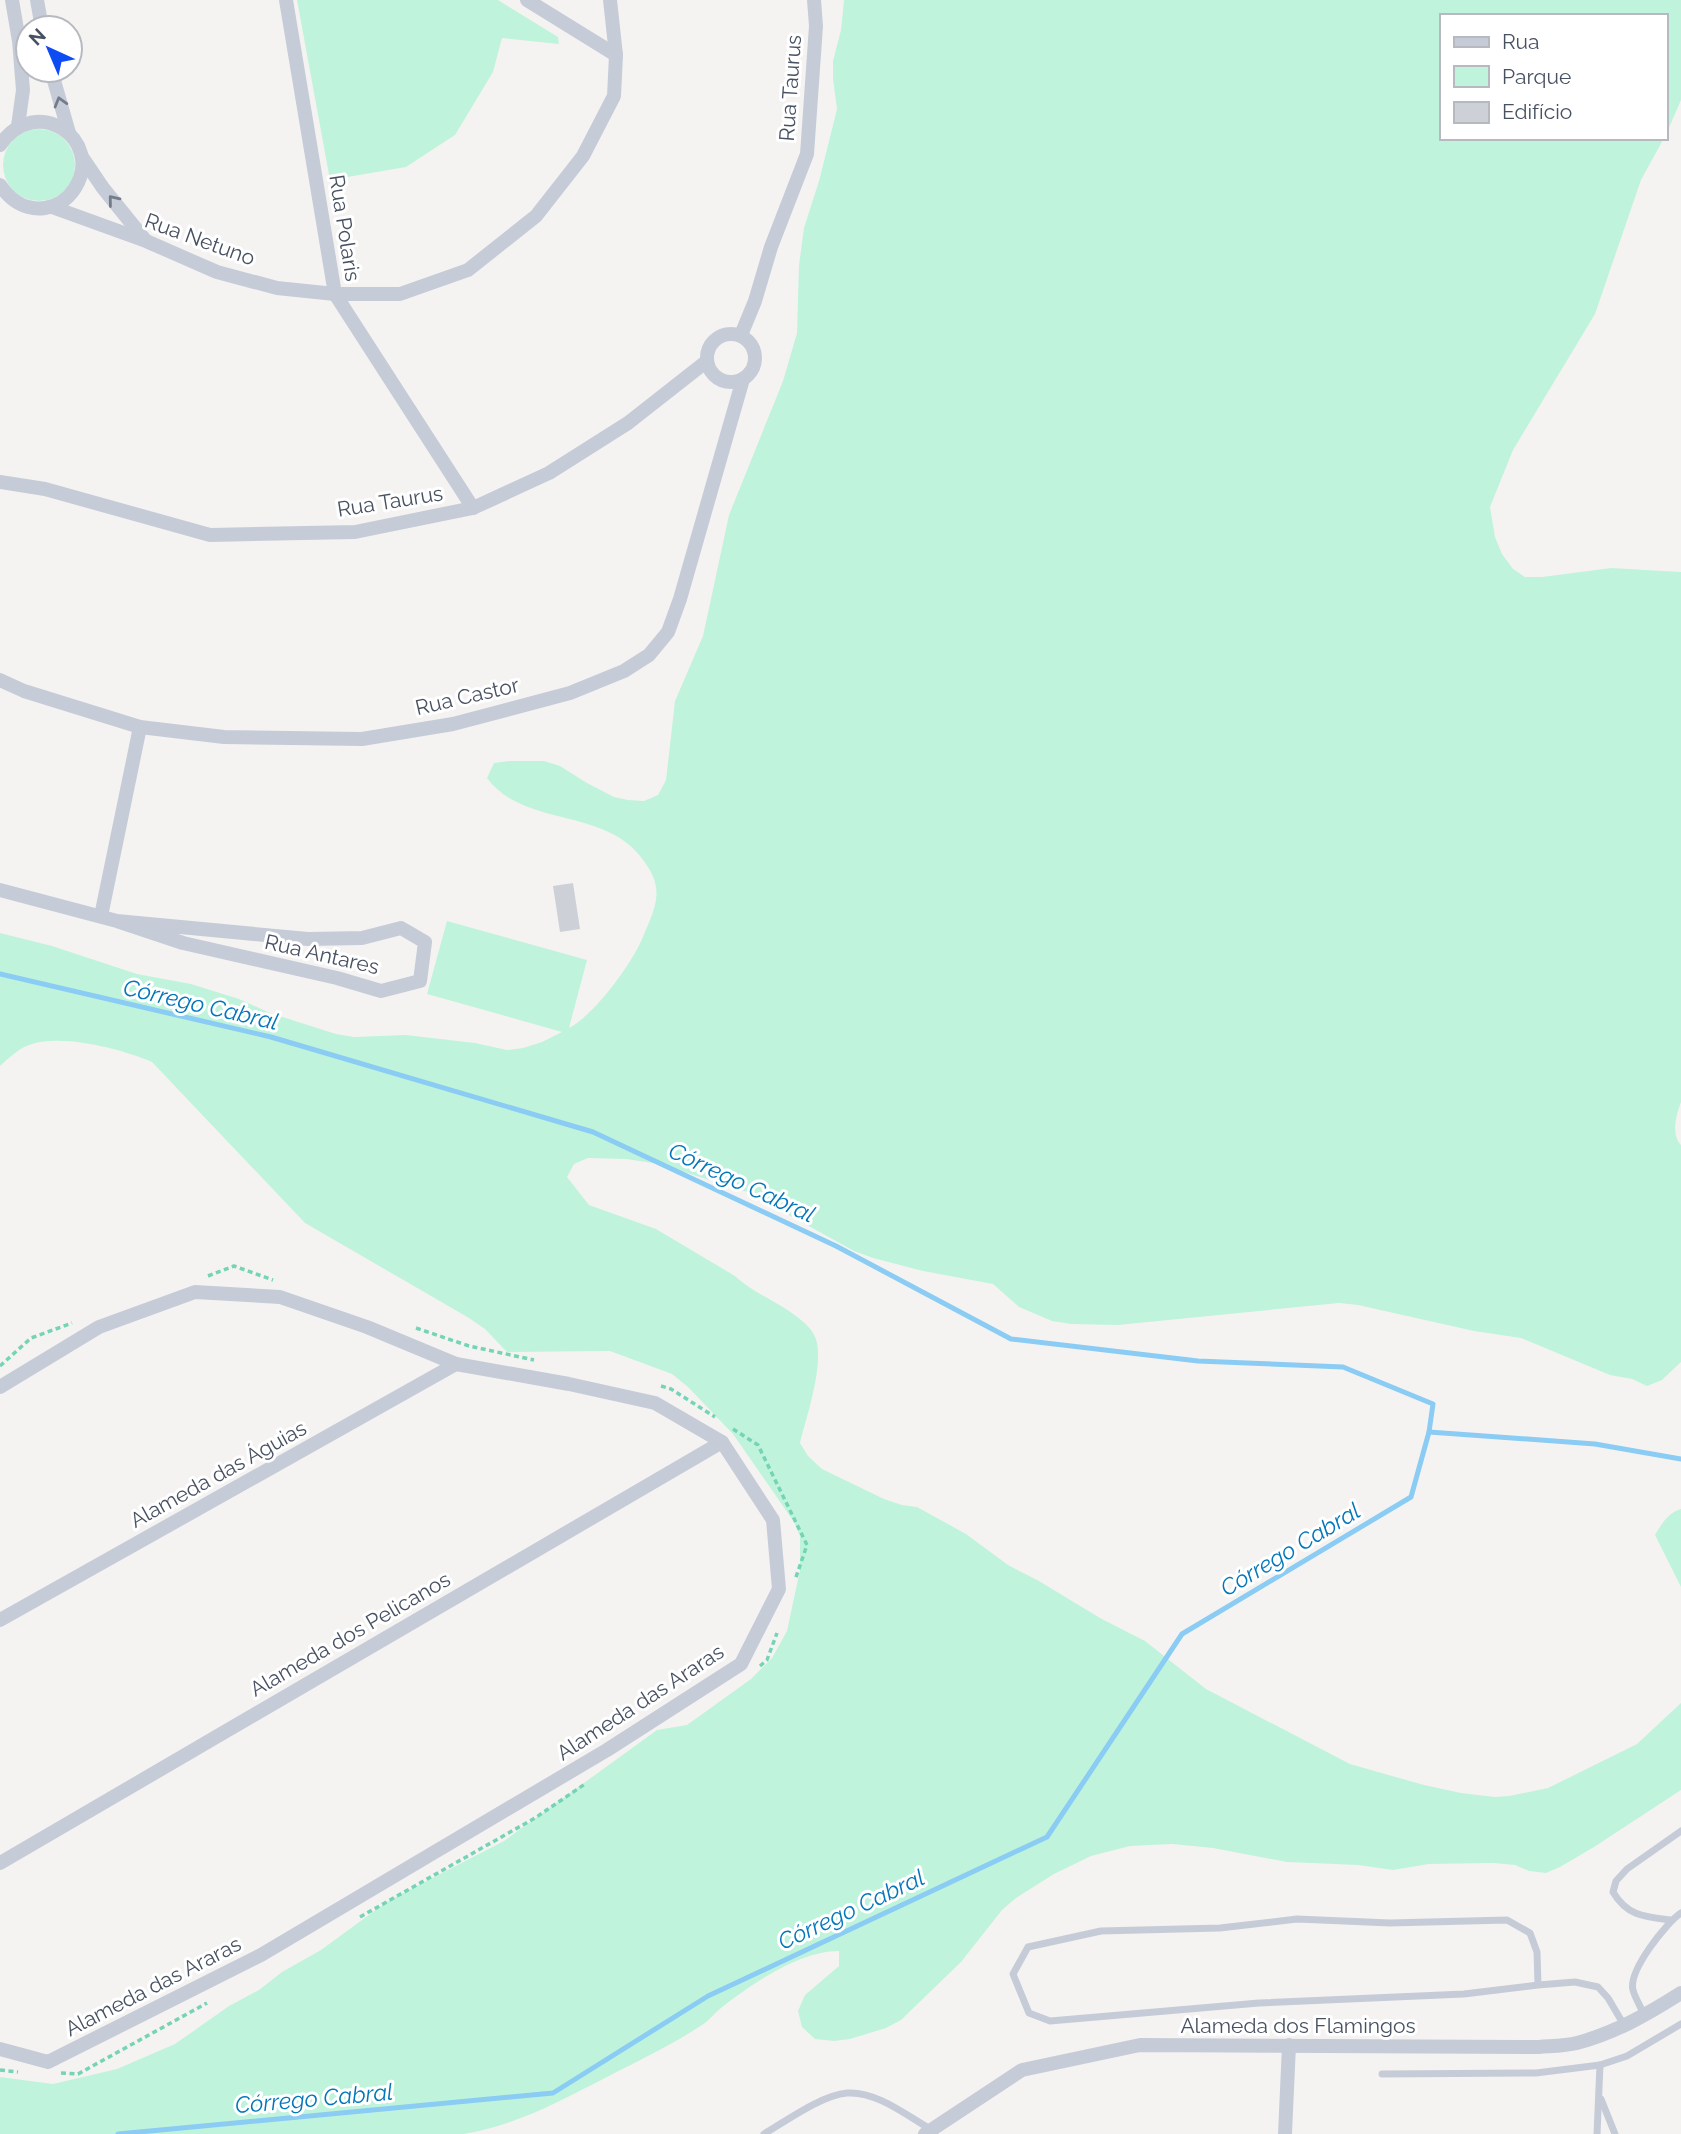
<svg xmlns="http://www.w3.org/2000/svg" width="1681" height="2134" viewBox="0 0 1681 2134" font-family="Raleway,sans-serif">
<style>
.green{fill:#c0f3dc}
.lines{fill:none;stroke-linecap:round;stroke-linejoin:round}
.stream{stroke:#8accf3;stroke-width:5}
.building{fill:#ced0d8}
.path{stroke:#75d4b5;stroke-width:3.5;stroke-dasharray:5 3.5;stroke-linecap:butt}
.service{stroke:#c6ccd7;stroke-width:7}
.minor{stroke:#c6ccd7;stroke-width:14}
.oneway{stroke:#747c8b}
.labels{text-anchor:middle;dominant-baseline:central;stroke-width:6;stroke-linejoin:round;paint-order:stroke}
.street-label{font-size:21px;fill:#485162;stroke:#fff}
.water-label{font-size:23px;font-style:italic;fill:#0276bb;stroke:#fff}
</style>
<rect width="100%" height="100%" fill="#f5f3f2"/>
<g class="green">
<polygon points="297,0 498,0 558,37 559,44 502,38 493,72 455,135 406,167 330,180"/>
<path d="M844,0h837v100l-16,37v-121h-224v122h223l-23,42 -46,134 -82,136 -23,57 5,30 7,17 11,15 12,8h17l69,-9 70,4v530c-5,14 -10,32 0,43v217l-19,18 -15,6 -15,-7 -22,-4 -89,-37 -47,-7 -116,-26 -19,-2 -221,22 -47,-1 -19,-3 -33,-14 -26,-23 -70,-13 -50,-13 -19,-7 -107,-59 -88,-28 -33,-5 -38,-1 -14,6 -7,13 22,28 67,24 79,47c16,15 36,23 54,35 7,5 20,14 24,22 15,22 -7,85 -13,110l8,13 14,13 62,30 18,6 15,2 49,27 42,31 31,16 61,37 45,23 61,48 144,75 74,21 37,8 34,4 14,-1 39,-8 89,-44 44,-41v87l-87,57 -34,20 -14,6 -17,-2 -14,-6 -22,-2 -64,1 -36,6 -35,-5 -71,-3 -74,-14 -41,-4 -42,2 -39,10 -37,18 -38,24 -14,12 -41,52 -60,58 -15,8 -36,11 -16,2 -19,-2 -13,-12 -4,-16 7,-16 34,-29v-15c-40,0 -87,33 -118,57 -6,5 -10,10 -16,15 -31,21 -65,37 -98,54 -45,23 -92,49 -143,57h-464v-57l53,7 64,-15 58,-25 54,-38 30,-16 23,-18 39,-22 67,-49 116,-60 153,-111 30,-5 64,-46 21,-21 15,-27 13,-61v-34l-6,-14 -61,-88 -45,-47 -16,-13 -62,-23 -103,1 -22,-23 -16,-11 -164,-95 -153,-161c-30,-13 -89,-28 -120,-18 -13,4 -22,13 -32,22v-133l52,13 85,28 54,10 48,15 31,14 66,21 18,3 52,-2 69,8 32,7 16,-2 19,-6 20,-10 -135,-38 20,-73 140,39 -18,68c25,-13 62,-63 73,-89 15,-35 24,-51 -2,-83 -38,-48 -117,-29 -153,-78l7,-15 15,-2h35l16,5 27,17 27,14 14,3 16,1 14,-6 8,-15 9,-79 28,-65 26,-121 54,-134 14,-48 2,-68 5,-37 15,-47 18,-72 -4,-30v-18l8,-31z"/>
<circle cx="39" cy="165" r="36"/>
<path d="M1681,1509v78l-26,-52c7,-12 13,-22 26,-26z"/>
</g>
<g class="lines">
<g class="stream">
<polyline points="0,974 271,1037 593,1132 836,1246 1011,1339 1198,1361 1343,1367 1433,1404 1429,1432 1595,1444 1681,1459"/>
<polyline points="118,2134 553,2093 708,1996 1047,1837 1182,1634 1411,1497 1429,1432"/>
</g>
</g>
<polygon class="building" points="573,883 580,929 560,932 553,886"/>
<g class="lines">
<g class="path">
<polyline points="208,1276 234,1266 273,1280"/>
<polyline points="416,1328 469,1346 534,1360"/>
<polyline points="0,1366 31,1338 72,1323"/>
<polyline points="661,1386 671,1389 715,1417"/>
<polyline points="733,1429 758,1445 807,1545 795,1580"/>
<polyline points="760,1666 767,1660 777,1633"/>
<polyline points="360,1917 535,1818 585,1784"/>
<polyline points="0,2070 18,2072"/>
<polyline points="61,2073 78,2074 207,2003"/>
</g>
<g class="service">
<path d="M1670,1920c-25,-3 -43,-4 -57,-28l3,-11 11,-12 54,-38"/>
<polyline points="1538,1985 1537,1952 1530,1933 1507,1920 1390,1923 1297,1919 1220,1928 1101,1931 1028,1947 1013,1974 1029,2013 1050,2021 1259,2003 1464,1994 1538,1985 1575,1982 1598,1987 1608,1998 1624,2025"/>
<path d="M1644,2015c-3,-8 -9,-17 -11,-25 -5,-19 33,-67 48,-77"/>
<polyline points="1382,2074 1536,2073 1600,2065 1627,2056 1681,2024"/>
<polyline points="1601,2099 1615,2134"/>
<path d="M764,2134c22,-13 58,-39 83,-41 30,-2 60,23 85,37"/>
<polyline points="1597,2134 1600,2065"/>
</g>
<g class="minor">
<polyline points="12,0 19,41 23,90 18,126"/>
<polyline points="37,0 42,28"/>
<polyline points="286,0 335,294 473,508"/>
<polyline points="527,0 616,55"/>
<polyline points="51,70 69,133"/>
<path d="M0,145c36,-53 105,-5 75,43 -7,11 -17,18 -30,20 -20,3 -35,-8 -45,-23"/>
<polyline points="82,157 103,188 145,240"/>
<polyline points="52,207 146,241 217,272 277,288 335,294 400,294 468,270 536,216 583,156 614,96 616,55 610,0"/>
<circle cx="731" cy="358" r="24"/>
<polyline points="741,335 755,301 771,247 807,154 816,26 814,0"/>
<polyline points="0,482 45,489 210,535 355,532 473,508 549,473 628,423 707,361"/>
<polyline points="0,680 24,691 140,727 224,737 362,739 453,724 570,693 624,671 649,655 668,632 680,599 743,379"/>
<polyline points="0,890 117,921 183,943 337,978 381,991 420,981 425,942 401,928 362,938 308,939 117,921"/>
<polyline points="101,916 140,727"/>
<polyline points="0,1387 99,1327 195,1292 280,1297 367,1327 456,1364 569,1384 655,1403 722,1442 773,1520 779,1589 741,1664 607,1750 261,1955 48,2062 0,2049"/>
<polyline points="0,1620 456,1364"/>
<polyline points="0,1863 722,1442"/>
<path d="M925,2134l97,-64 118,-25 399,2c12,-1 26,-1 38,-4 38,-10 71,-29 104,-50"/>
<polyline points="1285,2134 1289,2045"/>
</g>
</g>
<defs><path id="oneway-chevron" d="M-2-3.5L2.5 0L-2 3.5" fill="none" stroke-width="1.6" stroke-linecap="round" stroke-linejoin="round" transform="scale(1.75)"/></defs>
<g class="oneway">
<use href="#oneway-chevron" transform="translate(60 102) rotate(-106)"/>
<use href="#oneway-chevron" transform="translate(113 200) rotate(-129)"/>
</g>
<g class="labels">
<g class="street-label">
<text transform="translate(790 88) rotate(-86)">Rua Taurus</text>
<text transform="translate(345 228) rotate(81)">Rua Polaris</text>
<text transform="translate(200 239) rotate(20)">Rua Netuno</text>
<text transform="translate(390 501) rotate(-9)">Rua Taurus</text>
<text transform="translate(467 696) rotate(-13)">Rua Castor</text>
<text transform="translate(322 954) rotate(13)">Rua Antares</text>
<text transform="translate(218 1474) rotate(-29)">Alameda das Águias</text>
<text transform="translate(350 1634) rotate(-30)">Alameda dos Pelicanos</text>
<text transform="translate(640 1702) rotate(-33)">Alameda das Araras</text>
<text transform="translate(153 1986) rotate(-27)">Alameda das Araras</text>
<text x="1298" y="2025">Alameda dos Flamingos</text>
</g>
<g class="water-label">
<text transform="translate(201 1004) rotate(13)">Córrego Cabral</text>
<text transform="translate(742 1182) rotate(25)">Córrego Cabral</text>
<text transform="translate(1290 1549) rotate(-31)">Córrego Cabral</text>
<text transform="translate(851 1909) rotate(-25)">Córrego Cabral</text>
<text transform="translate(314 2098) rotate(-5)">Córrego Cabral</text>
</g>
</g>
<rect x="1440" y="14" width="228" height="126" fill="#ffffff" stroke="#b6b9c0" stroke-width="2"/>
<rect x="1454" y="37" width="35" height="10" fill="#c6ccd7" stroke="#b6b9c0" stroke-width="2"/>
<text x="1502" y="49" font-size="21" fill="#485162">Rua</text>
<rect x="1454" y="66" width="35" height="21" fill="#c0f3dc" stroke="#b6b9c0" stroke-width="2"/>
<text x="1502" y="84" font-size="21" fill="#485162">Parque</text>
<rect x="1454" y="102" width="35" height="21" fill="#ced0d8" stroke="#b6b9c0" stroke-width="2"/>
<text x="1502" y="119" font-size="21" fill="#485162">Edifício</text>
<g transform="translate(49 49) rotate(316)"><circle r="33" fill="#ffffff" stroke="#b6b9c0" stroke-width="2"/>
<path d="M0-5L12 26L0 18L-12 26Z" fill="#0e4cf3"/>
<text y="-10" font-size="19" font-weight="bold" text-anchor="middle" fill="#485162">N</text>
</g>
</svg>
